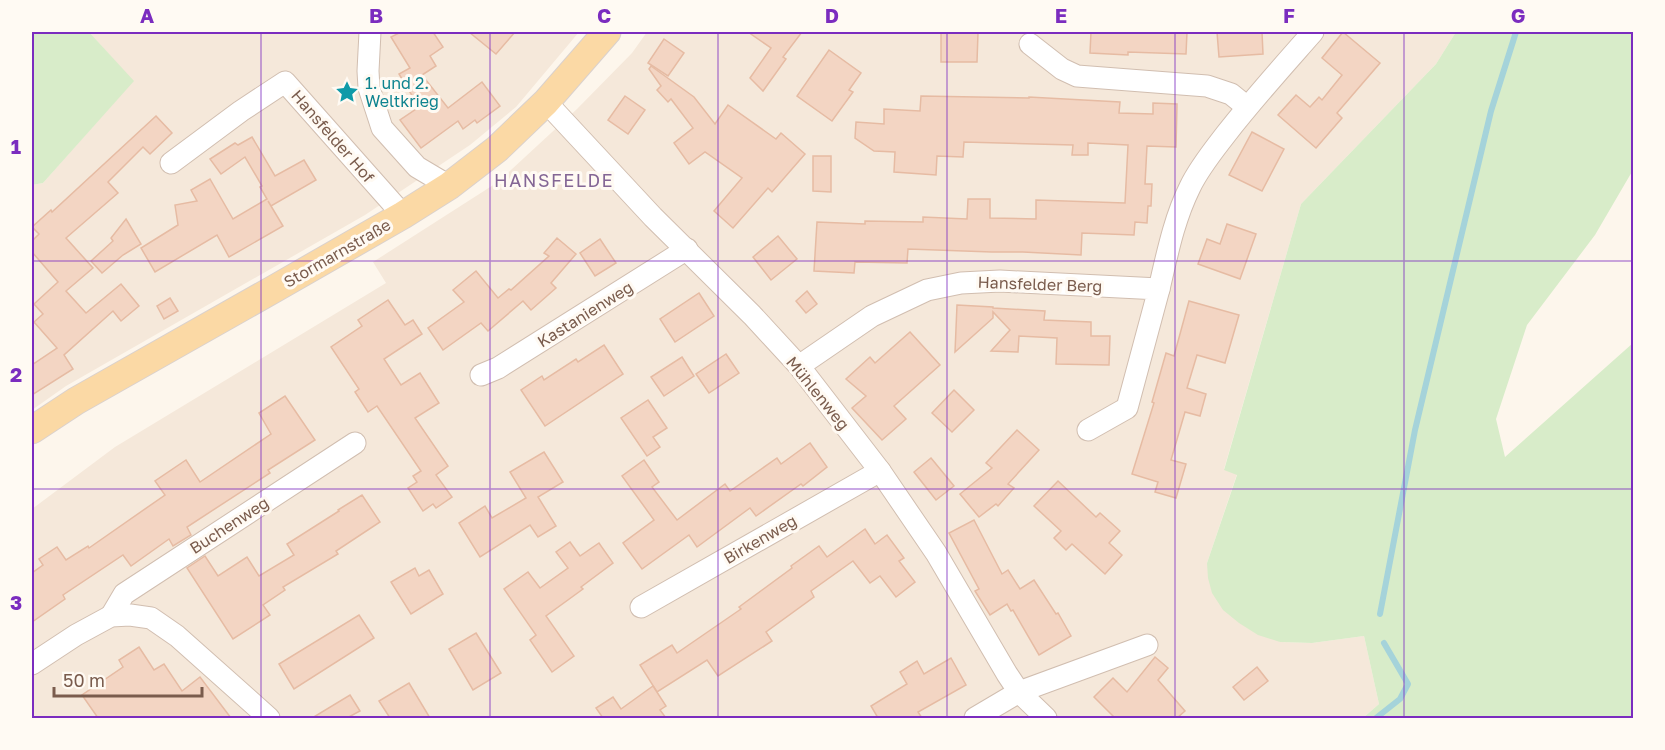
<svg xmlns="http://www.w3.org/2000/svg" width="1665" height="750" viewBox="0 0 1665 750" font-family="'Golos Text',sans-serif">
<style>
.residential{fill:#f5e8da}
.green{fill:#d8ecc9}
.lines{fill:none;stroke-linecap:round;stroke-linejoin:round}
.stream{stroke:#a5d3da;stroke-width:6}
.building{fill:#f3d5c3;stroke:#e6bba3;stroke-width:1.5}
.minor-casing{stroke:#d1beb0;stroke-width:23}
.major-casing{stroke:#dad1cd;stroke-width:29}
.minor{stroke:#fff;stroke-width:21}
.major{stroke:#fbd9a5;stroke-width:27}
.grid{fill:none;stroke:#7b2cbf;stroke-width:1.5;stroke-opacity:0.55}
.labels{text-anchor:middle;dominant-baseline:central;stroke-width:6;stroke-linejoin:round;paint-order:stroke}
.culture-label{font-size:16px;fill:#0d838f;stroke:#fffaf3;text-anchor:start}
.street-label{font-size:16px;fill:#7a5c4d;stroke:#fffaf3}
.neighbourhood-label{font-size:18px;letter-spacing:1.5px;fill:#846695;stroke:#fffaf3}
.neatline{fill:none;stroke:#7b2cbf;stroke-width:2}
.grid-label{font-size:20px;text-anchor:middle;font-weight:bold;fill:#7b2cbf}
</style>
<rect width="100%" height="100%" fill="#fdf6ec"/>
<g class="residential">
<polygon points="89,32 579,32 516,107 470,145 365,215 66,386 32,410 32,185 43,183 133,81"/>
<polygon points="647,32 1456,32 1436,64 1301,204 1224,469 1237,474 1207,563 1280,642 1312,643 1364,636 1379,704 1363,718 32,718 32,509 115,447 386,283 373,262 498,182 577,109 632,53"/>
</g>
<g class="green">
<polygon points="32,32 89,32 134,81 43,183 32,185"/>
<polygon points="1456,32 1633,32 1633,170 1595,235 1527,325 1496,419 1505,457 1633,343 1633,718 1363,718 1379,704 1364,636 1312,643 1280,642 1258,635 1239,623 1223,610 1212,593 1208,578 1207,563 1237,475 1224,470 1301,204 1436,64"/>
</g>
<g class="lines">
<g class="stream">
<polyline points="1380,614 1415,430 1491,111 1516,32"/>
<polyline points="1376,718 1400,699 1408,684 1384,643"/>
</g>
</g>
<g class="building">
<polygon points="401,32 433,32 443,47 430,56 436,66 422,75 448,108 482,82 500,106 477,123 475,120 463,129 458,121 421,148 400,120 419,107 399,74 410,68 391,37"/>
<polygon points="469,32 515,32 496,54"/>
<polygon points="748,32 802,32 783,57 786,59 763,91 750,78 771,48"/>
<polygon points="941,32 978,33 977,62 941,62"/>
<polygon points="1091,32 1187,32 1186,54 1128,52 1128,55 1090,53"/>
<polygon points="1217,32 1262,32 1263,54 1219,57"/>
<polygon points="1343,32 1380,63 1337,113 1342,118 1316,148 1278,115 1296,95 1310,107 1319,97 1322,100 1342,75 1322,58"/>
<polygon points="664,39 684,53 668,76 648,63"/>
<polygon points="829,50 861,73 849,90 853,92 832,121 797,96"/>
<polygon points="651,66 694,97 715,124 728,105 776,139 781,133 805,154 772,192 768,188 733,228 714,211 742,178 705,152 689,164 674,143 693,128 671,99 668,102 657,90 661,86 649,69"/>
<polygon points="625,96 645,110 628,134 608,120"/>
<polygon points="921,96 1029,98 1029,97 1120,102 1119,113 1153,114 1153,103 1177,104 1176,147 1147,146 1145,184 1152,184 1151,206 1148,206 1147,223 1135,222 1134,235 1082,233 1081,255 1023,252 992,252 908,249 907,263 855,262 854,273 814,271 817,222 865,224 865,221 923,222 923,217 967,219 968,199 990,199 990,218 1036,219 1036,200 1125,203 1128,145 1088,143 1088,155 1072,155 1073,145 964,142 963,157 937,156 936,175 894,172 895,152 874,151 855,138 856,122 884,124 884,109 920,111"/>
<polygon points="156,116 172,133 150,154 143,147 108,182 118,193 66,238 93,268 66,291 86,313 121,284 139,306 121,321 113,311 64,355 73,369 32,395 32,365 57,348 34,322 43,314 34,304 58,282 32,252 32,241 39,234 32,227 51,210 52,212"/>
<polygon points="1252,132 1284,149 1262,191 1229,175"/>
<polygon points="252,137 275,176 304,160 316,180 271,206 268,201 283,226 229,257 217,235 155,272 141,248 178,225 175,205 197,201 191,190 210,179 233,219 267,199 260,187 262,186 245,157 221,174 210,159 235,143 238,145"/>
<polygon points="813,156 831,156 831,192 813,191"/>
<polygon points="126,219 141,244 123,255 102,273 91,261 113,241 111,238"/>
<polygon points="1227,224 1256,234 1240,279 1198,264 1207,239 1220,244"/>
<polygon points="778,236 797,259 771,280 753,257"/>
<polygon points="557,238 576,254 551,283 556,288 531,310 523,301 488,331 481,323 443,350 428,328 464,302 453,290 476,271 498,298 509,289 511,290 549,256 544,253"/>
<polygon points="600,239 616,263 595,276 580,253"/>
<polygon points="807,291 817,304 806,313 796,301"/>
<polygon points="699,293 714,316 675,342 660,319"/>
<polygon points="170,298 178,311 164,319 157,306"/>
<polygon points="388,300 405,325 413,320 422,334 384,359 401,385 420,373 439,403 415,418 448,466 436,475 452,497 436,508 433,504 423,511 408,488 417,482 413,476 421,471 377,406 368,412 355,392 359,389 331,347 362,326 358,320"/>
<polygon points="1189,301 1239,315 1225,363 1197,355 1187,388 1206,394 1200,416 1185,412 1171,460 1186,464 1176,498 1155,492 1158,482 1132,474 1154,403 1152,402 1166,353 1174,356"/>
<polygon points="957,305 993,307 993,308 1045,311 1044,320 1091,322 1091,336 1110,336 1109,365 1056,364 1057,338 1019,336 1018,352 991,351 1010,330 993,312 993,318 955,352"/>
<polygon points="910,332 940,365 894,406 906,419 882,440 852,408 866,396 846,379 870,357 875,363"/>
<polygon points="604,345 623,374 545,426 521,390 542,376 544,380 576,359 578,362"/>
<polygon points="726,354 739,373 709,393 696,374"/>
<polygon points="682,357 694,376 664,396 651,377"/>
<polygon points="954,390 974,410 952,432 932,413"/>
<polygon points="285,396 315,440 268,470 270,473 187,527 191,535 173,546 169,539 131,566 123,555 63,595 65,599 32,622 32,573 43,565 39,559 57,547 66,560 88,546 89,548 165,495 155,481 186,460 200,482 271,434 259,413"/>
<polygon points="648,400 667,428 653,437 660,447 647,456 621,418"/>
<polygon points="1017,430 1039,450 1008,484 1014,488 998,506 996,504 979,517 960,494 992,468 986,463"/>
<polygon points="810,443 827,467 803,486 801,484 756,516 750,508 697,547 689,535 642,569 623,543 654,520 622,476 644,460 659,482 652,487 677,520 725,484 730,491 777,458 781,464"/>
<polygon points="544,452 563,482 538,497 556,526 538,537 530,525 480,557 459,523 485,506 492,518 526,498 510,472"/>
<polygon points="931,458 954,486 936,500 914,472"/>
<polygon points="1058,481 1096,517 1100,513 1120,531 1109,543 1122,555 1105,574 1072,544 1066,550 1054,538 1061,531 1034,506"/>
<polygon points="362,495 380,522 336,551 338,554 283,587 285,590 263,605 270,615 233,639 187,568 205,556 218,576 247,557 259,576 294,555 287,544 339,511 338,510"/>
<polygon points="974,520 1002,574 1008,570 1020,589 1034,580 1056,614 1058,613 1071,636 1039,655 1013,610 1011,611 1007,604 990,615 975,591 979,589 949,533"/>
<polygon points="865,529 875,544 887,535 904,558 899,561 915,582 896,597 880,576 870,583 853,561 811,591 814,597 766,632 772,641 718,676 707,660 657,692 640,665 672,645 677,653 741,609 739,607 792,568 791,566 819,546 827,557"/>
<polygon points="570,542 580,556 599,543 613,563 581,587 583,589 546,616 574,656 552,672 530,640 536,635 504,589 528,572 540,588 568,568 556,552"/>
<polygon points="415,568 419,576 429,570 443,594 411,614 391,582"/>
<polygon points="359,615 374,638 294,689 279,664"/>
<polygon points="476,633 501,673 473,690 449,649"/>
<polygon points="139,647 154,670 164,664 182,691 200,677 231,718 98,718 82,695 123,667 119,660"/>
<polygon points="1155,657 1168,668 1158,680 1185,711 1177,718 1115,718 1094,697 1113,678 1127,692"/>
<polygon points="951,658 966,685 918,712 922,718 878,718 871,706 907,684 900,672 917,661 924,674"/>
<polygon points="1257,667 1268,681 1244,700 1233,687"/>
<polygon points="409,683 430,718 390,718 379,701"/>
<polygon points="653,686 666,706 660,710 666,718 603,718 596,708 613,697 621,709"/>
<polygon points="350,695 360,711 347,718 312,718"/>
</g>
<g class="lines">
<g class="minor-casing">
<g id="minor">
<polyline points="370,32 368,71 369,88 382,128 417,167 449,186"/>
<polyline points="1030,44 1062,69 1077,76 1207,86 1231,94 1247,107"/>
<polyline points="546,102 653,217 752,315 799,366 880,471 936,553 1007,674 1019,692 1046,718"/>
<polyline points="171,163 241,111 285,82 403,215"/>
<path d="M1159,289c8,-34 15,-70 31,-102 9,-19 23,-36 36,-53 28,-36 58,-69 87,-102"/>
<polyline points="799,366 872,316 927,290 961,283 1000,281 1159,289 1127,408 1088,430"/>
<polyline points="481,375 498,368 687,249"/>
<polyline points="641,607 880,471"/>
<polyline points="111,616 124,594 355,443"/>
<polyline points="32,664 76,635 111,616 130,615 151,618 177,636 269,718"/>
<polyline points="975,718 1019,692 1147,645"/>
</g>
</g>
<g class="major-casing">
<polyline id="major" points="32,430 76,401 274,289 403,215 449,186 497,149 546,102 607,32"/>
</g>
<use href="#minor" class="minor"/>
<use href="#major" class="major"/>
</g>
<path class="grid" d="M261,32v686M490,32v686M718,32v686M947,32v686M1175,32v686M1404,32v686M32,261h1602M32,489h1602"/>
<defs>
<g id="sight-bare" transform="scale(1.8)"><path d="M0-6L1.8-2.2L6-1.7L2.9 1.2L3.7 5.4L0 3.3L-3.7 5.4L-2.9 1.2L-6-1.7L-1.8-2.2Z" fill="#0f9aa8" stroke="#fffaf3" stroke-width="2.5" paint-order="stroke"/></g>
</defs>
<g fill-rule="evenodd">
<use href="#sight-bare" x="347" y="92"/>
</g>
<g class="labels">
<g class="culture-label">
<text x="365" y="83">1. und 2.<tspan x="365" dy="18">Weltkrieg</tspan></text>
</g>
<g class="street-label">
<text transform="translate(333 136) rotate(49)">Hansfelder Hof</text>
<text transform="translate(337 253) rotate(-30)">Stormarnstraße</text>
<text transform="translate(1040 284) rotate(2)">Hansfelder Berg</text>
<text transform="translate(585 314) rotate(-32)">Kastanienweg</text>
<text transform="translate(818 393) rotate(51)">Mühlenweg</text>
<text transform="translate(229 525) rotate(-33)">Buchenweg</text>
<text transform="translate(760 539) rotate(-30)">Birkenweg</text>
</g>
<g class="neighbourhood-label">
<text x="554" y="180">HANSFELDE</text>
</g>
</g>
<rect width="1665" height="750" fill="none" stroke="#fffaf3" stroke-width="66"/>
<path d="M54 687v9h148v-9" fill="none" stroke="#7a5c4d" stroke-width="3"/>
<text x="63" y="687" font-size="18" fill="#7a5c4d" stroke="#fffaf3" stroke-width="4.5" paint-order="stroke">50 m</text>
<rect x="33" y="33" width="1599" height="684" class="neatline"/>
<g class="grid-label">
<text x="147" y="23">A</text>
<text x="376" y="23">B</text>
<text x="604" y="23">C</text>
<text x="832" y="23">D</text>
<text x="1061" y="23">E</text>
<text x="1289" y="23">F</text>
<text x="1518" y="23">G</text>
<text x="16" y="154">1</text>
<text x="16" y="382">2</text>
<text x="16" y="610">3</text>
</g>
</svg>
